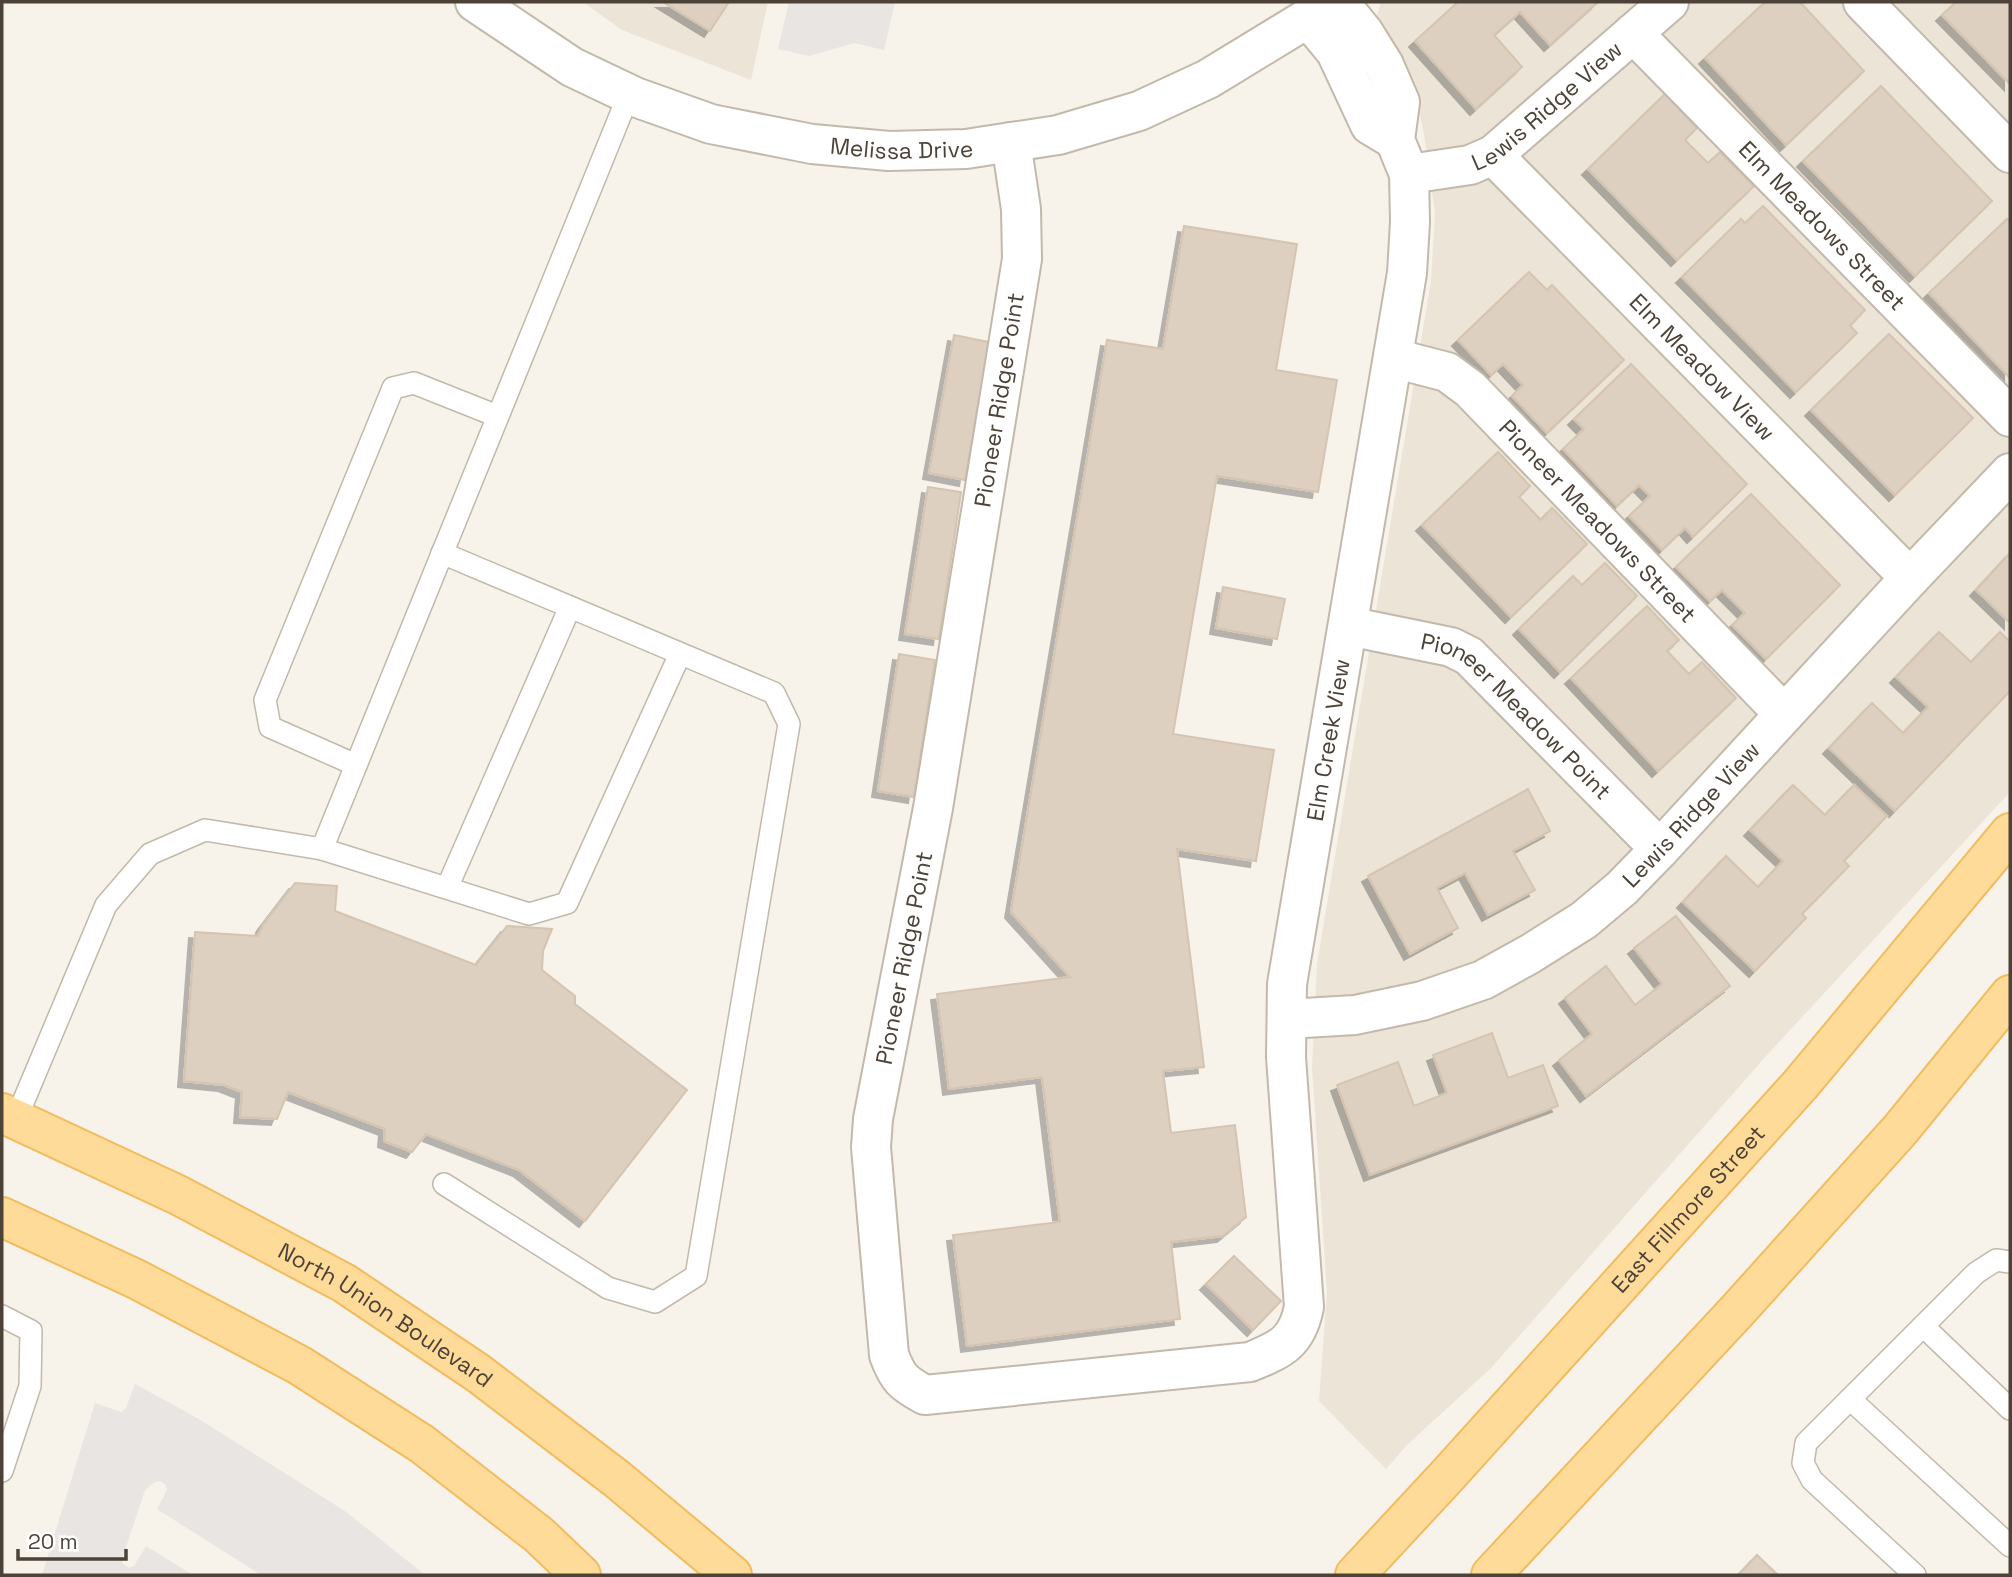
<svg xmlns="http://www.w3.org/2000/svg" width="2012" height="1577" viewBox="0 0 2012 1577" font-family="'Space Grotesk',sans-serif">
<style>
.residential{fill:#ebe4d7}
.parking{fill:#e8e5e2}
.building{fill:#ddd0c1;stroke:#d5c4b0;stroke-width:2;filter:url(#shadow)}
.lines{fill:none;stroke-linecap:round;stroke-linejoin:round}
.service-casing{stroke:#c3b9ab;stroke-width:24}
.minor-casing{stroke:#c3b9ab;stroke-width:42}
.primary-casing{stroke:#f2bb5d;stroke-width:42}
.service{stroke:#fff;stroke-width:21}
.minor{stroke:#fff;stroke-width:38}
.primary{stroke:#ffdb9a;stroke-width:38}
.labels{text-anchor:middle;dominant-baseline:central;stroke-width:6;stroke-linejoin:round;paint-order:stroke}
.street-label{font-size:23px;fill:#4c4237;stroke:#fff}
</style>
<defs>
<filter id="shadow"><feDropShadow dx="-6" dy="6" stdDeviation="0" flood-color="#0004"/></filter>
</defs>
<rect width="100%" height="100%" fill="#f7f2ea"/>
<g class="residential">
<polygon points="583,2 768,2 751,80 622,30"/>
<polygon points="1381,2 2010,2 2010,792 1767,1055 1491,1368 1407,1445 1386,1469 1319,1401 1327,1293 1312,1068 1317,964 1431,281 1435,213 1424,134 1420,116 1376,20"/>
</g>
<g class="parking">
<polygon points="789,2 895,2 884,50 854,43 809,56 778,49"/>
<polygon points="135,1384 197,1418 345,1511 425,1575 261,1575 157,1509 167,1490 165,1484 160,1481 155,1482 145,1490 123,1556 122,1563 129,1568 134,1566 146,1546 193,1575 42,1575 95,1403 121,1412 126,1408"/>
</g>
<g class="building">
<polygon points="663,2 729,2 710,31"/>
<polygon points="1458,2 1596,2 1597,3 1550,45 1520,12 1494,35 1522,67 1476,109 1415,41"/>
<polygon points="1765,2 1800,2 1864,71 1786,145 1705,58"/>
<polygon points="1956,2 2010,2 2010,84 1942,15"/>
<polygon points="1881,86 1992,201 1915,276 1803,161"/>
<polygon points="1665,94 1697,128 1685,140 1708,163 1720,152 1754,186 1677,260 1588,169"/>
<polygon points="1763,206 1865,310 1850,326 1857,333 1796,392 1682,277 1741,219 1745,223"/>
<polygon points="2007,219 2010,222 2010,378 1929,293"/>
<polygon points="1184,226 1297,244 1276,370 1337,380 1318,492 1217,476 1173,734 1274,750 1256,861 1177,849 1204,1067 1163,1071 1171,1133 1235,1125 1246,1217 1223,1236 1171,1242 1180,1319 967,1346 953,1235 1060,1222 1042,1077 949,1089 937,994 1070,977 1011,912 1107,340 1163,349"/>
<polygon points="1529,272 1547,290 1552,285 1624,360 1547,433 1512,396 1523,385 1503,364 1491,375 1458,340"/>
<polygon points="1889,334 1973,418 1895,495 1811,410"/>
<polygon points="954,335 989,342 965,480 929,473"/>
<polygon points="1631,364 1747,484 1693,537 1685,528 1662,550 1629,516 1650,496 1639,485 1617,506 1563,449 1584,429 1574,419"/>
<polygon points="1498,452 1530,486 1519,497 1541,520 1552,508 1587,544 1511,617 1422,525"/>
<polygon points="928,487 961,492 939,639 905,634"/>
<polygon points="1751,494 1840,585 1766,659 1732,625 1745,613 1722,590 1710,601 1676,567"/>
<polygon points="2010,553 2010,623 1976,590"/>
<polygon points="1605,563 1637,596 1560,672 1519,629 1573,576 1582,585"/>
<polygon points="1223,587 1285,599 1277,639 1216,628"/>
<polygon points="1647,606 1679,640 1667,651 1689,674 1702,662 1736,698 1658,771 1571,678"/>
<polygon points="1939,632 1971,662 2000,632 2010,642 2010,691 1895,811 1829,748 1872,703 1903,733 1928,707 1896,677"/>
<polygon points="899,654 935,660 914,797 878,791"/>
<polygon points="1793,785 1825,815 1854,785 1887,816 1844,861 1849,866 1802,914 1806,918 1755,971 1683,902 1726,856 1758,887 1783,861 1750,830"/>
<polygon points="1528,789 1550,831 1513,851 1535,890 1488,915 1465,873 1437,888 1458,928 1410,954 1368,876"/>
<polygon points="295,883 337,886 335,911 476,965 507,926 552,929 543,951 542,970 575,996 575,1004 687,1090 585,1221 519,1170 426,1134 412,1152 384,1141 385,1129 288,1092 277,1119 240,1117 242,1092 224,1085 184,1081 195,932 258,936 263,925"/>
<polygon points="1676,916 1730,986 1586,1096 1559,1060 1592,1034 1565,998 1606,966 1635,1005 1662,984 1634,948"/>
<polygon points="1492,1033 1508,1078 1543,1065 1558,1106 1370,1175 1337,1085 1398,1062 1414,1106 1447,1093 1433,1055"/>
<polygon points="1234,1256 1281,1301 1253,1330 1206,1284"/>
<polygon points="1757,1555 1778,1575 1738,1575"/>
</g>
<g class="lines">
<g class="service-casing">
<g id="service">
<polyline points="442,553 774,693 789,724 696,1276 655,1302 608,1288 444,1184"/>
<polyline points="356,765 270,727 265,700 393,388 414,383 497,416"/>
<polyline points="322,849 529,914 567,903 680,654"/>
<polyline points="447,888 570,607"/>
<polyline points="16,1119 106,905 150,854 205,830 322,849 629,94"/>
<polyline points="2,1316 31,1331 30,1386 2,1471"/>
<polyline points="1923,1326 2010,1409"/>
<polyline points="1850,1399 2010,1546"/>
<polyline points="1915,1575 1812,1480 1803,1463 1806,1443 1976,1273 1996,1260 2010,1262"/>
</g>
</g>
<g class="minor-casing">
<g id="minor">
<path id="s1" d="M475,2l97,65 63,30 76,27 101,20 77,7 77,-2 92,-14 81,-24 69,-32 100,-61 18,-16"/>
<polyline points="1863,2 2010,153"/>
<polyline points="1308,18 1336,52 1370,125 1395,140"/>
<path id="s2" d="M1633,33l377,384"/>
<path id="s3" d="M1011,142l10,67 1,50 -89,549 -60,311 -2,28 18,208c9,24 14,28 36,40l325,-33c32,-13 47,-20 54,-55l-18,-250 1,-73 120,-711 3,-51 -1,-48 -14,-34 5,-38 -16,-37 -20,-32 -25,-31"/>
<path id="s4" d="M1493,155l417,423"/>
<path id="s5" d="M1409,174l61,-9 23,-10 176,-153"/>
<path id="s6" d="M1393,358l54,14 23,17 314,325"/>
<path id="s7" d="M1348,626l103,21 18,9 191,193"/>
<path id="s8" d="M1287,1019l68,-4 67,-14 61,-21 47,-26 54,-34 38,-32 38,-39 250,-271 100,-105"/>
</g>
</g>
<g class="primary-casing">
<g id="primary">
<path id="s9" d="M2,1113l176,82 166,88 134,90 139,106 115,96"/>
<polyline points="2,1217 136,1279 299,1365 422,1444 539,1535 581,1575"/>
<path id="s10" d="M1355,1575l92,-99 353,-391 210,-252"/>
<polyline points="1491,1575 1737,1311 1900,1130 2010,995"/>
</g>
</g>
<use href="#service" class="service"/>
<use href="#minor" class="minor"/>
<use href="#primary" class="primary"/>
</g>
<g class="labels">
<g class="street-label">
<text stroke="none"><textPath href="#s5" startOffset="159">Lewis Ridge View</textPath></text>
<text stroke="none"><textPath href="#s1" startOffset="460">Melissa Drive</textPath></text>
<text stroke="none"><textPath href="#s2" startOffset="270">Elm Meadows Street</textPath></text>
<text stroke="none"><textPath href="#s4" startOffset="298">Elm Meadow View</textPath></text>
<text transform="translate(999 400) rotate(-81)">Pioneer Ridge Point</text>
<text stroke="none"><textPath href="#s6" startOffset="268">Pioneer Meadows Street</textPath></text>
<text stroke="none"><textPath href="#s7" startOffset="198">Pioneer Meadow Point</textPath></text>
<text stroke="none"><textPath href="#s3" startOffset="2263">Elm Creek View</textPath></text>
<text stroke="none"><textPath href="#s8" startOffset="469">Lewis Ridge View</textPath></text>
<text transform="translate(904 958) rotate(-79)">Pioneer Ridge Point</text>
<text stroke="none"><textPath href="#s10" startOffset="495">East Fillmore Street</textPath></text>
<text stroke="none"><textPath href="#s9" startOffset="434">North Union Boulevard</textPath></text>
</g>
</g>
<rect width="2012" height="1577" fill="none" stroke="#4c4237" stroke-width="7"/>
<path d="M18 1549v10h108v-10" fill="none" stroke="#4c4237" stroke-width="3.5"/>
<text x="28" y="1549" font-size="21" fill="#4c4237" stroke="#ffffff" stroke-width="5" paint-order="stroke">20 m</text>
</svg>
